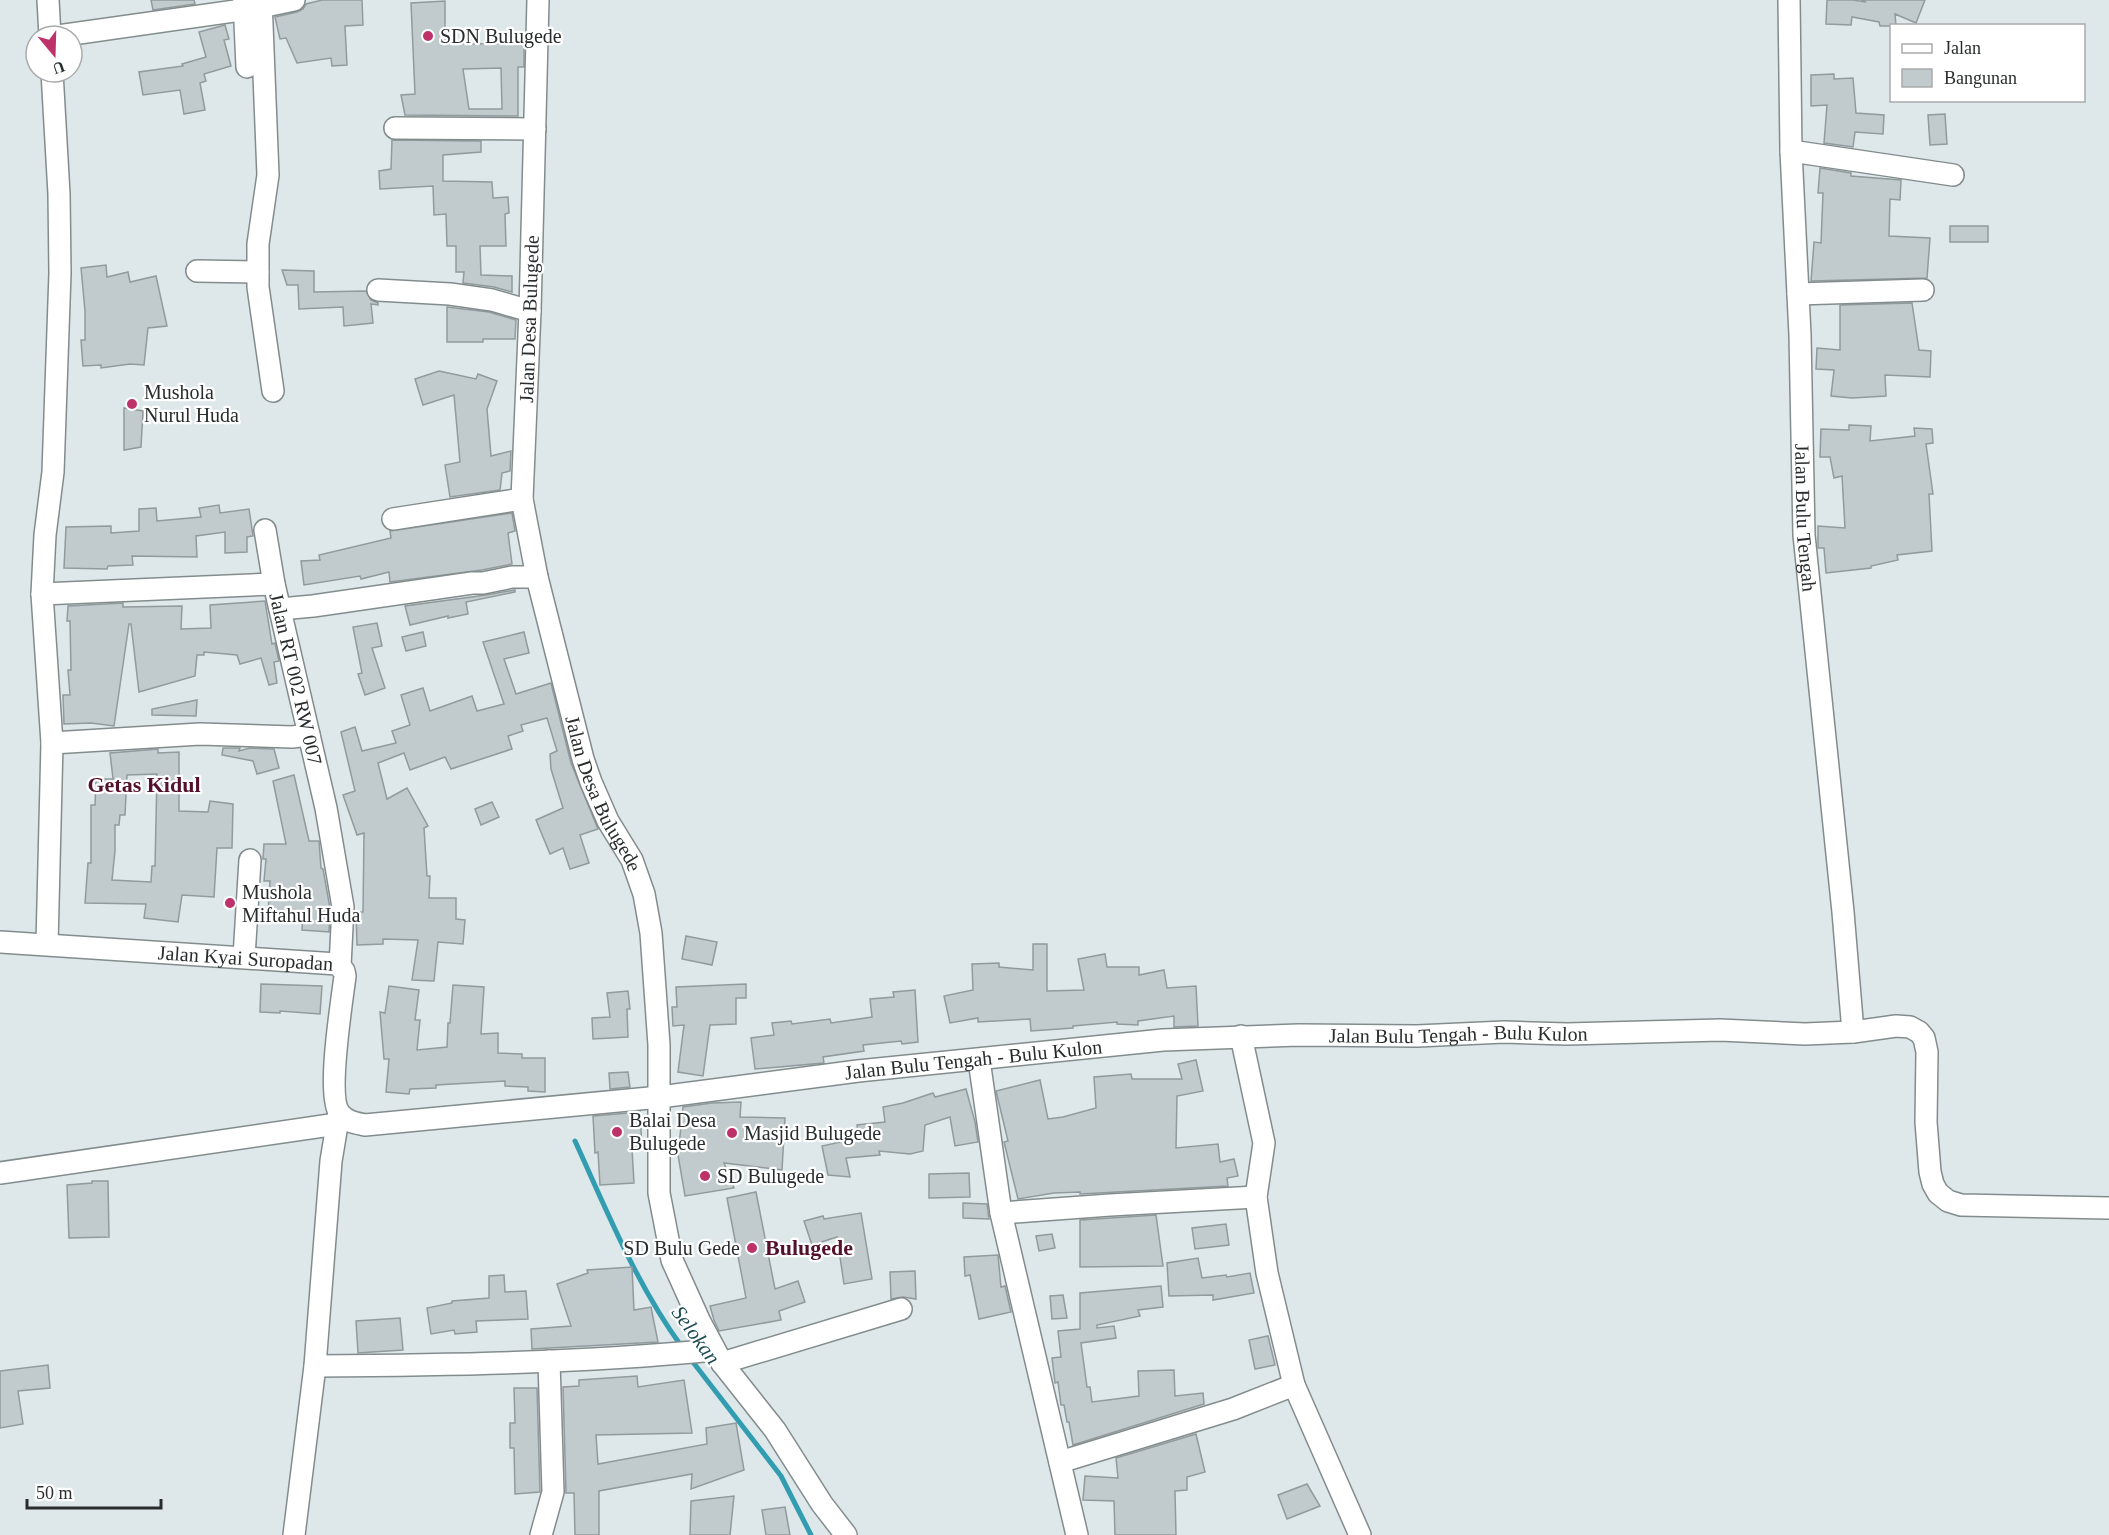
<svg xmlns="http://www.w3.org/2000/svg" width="2109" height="1535" viewBox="0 0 2109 1535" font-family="Georgia,serif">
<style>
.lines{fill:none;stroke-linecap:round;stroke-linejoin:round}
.stream{stroke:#329db0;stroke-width:5}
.building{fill:#c1cacc;stroke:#919a9c;stroke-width:1.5;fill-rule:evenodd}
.minor-casing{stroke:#838c8d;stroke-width:24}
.minor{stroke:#fff;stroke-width:21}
.poi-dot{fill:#bd3268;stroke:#fff;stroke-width:2}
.labels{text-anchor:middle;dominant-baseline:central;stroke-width:4.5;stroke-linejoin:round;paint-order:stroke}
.poi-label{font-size:20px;fill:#292c2d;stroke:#fff;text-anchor:start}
.street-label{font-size:20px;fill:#292c2d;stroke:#fff}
.water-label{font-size:21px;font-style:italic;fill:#1d4b54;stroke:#fff}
.quarter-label{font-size:22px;font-weight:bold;fill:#54112b;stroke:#fff}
</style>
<rect width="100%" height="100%" fill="#dee8ea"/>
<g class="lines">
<g class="stream">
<path d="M575,1141c32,70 61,143 107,206"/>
<polyline points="689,1357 781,1476 811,1535"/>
</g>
</g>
<g class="building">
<polygon points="151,0 194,0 195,4 153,10"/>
<polygon points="322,0 362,0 363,25 345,26 347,65 332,66 331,58 297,63 286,38 280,39 275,17 297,12 303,9 306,4"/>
<polygon points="1827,0 1853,0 1866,2 1861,0 1925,0 1916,23 1895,14 1896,26 1880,26 1879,22 1852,17 1851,25 1826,24"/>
<path d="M445,1v42l27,1 52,-1v24h-6v49l-113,-1 -4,-20 14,-1 -4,-91zM501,68l1,41h-33l-6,-40z"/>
<polygon points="225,25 229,39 224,40 231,66 204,74 206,81 200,83 205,110 184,114 180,90 143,95 139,72 183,66 182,64 206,57 199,32"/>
<polygon points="1834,74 1834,79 1853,78 1856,113 1884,115 1883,134 1855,132 1853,147 1824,143 1827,105 1811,106 1811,75"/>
<polygon points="1945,114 1947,144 1930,145 1928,115"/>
<polygon points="392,140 481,141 481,152 443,155 443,181 492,182 493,198 508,197 509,213 505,214 506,246 480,246 481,275 512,276 512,292 494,287 463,283 464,272 456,272 456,246 447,246 446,214 434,215 433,186 380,189 379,171 391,169"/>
<polygon points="1820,168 1851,173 1851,176 1901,180 1900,200 1890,199 1889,236 1930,238 1927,278 1811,281 1814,242 1821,243 1823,193 1818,193"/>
<rect x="1950" y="226" width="38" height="16"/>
<polygon points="106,265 107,277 128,272 130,282 156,276 167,326 148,328 144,365 130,364 101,368 101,365 83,366 81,340 85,340 85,311 81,268"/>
<polygon points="282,270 314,271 314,292 366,291 371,300 378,303 378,305 371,304 373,323 344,326 343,307 299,309 298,285 287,285"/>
<polygon points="1912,303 1919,350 1931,351 1930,377 1885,375 1886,396 1852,398 1831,396 1834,370 1816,369 1817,348 1840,350 1840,305"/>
<polygon points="447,307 489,312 516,320 515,339 483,339 483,342 447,342"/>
<polygon points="439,371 476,379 478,374 497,381 487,409 491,456 511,451 510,471 502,473 500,490 450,497 445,465 460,462 454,395 423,405 415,379"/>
<polygon points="124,408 143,411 141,447 124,450"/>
<polygon points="1849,425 1871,426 1870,441 1915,436 1914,428 1932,429 1933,443 1926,444 1933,494 1929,494 1932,551 1897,555 1898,560 1871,566 1871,568 1826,573 1824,548 1818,548 1818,526 1845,528 1842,476 1834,478 1830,457 1820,457 1821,429 1849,430"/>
<polygon points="219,505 220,513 249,509 253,536 247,537 247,552 225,553 225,532 196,536 197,557 132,556 133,565 108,566 107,569 64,568 66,527 111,526 111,533 139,531 139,509 156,508 157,521 201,517 199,508"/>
<polygon points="512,513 515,531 508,533 512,564 482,570 390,582 389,572 361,579 360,576 304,585 301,561 320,560 319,555 391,538 390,531"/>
<polygon points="515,590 515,592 466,602 468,614 448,618 448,616 410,625 405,606 486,595"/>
<polygon points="265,601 272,644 275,643 279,661 274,662 277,683 269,685 261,658 240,664 237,655 204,652 204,655 197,655 195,676 139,692 131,624 129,624 114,726 91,723 64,724 63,695 70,695 68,670 71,670 70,621 67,621 68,606 123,603 123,607 182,606 181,629 211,628 210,605"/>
<polygon points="377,623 382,646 372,648 385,688 365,695 358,674 362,673 353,627"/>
<polygon points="423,632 426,646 406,651 402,637"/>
<polygon points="524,632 529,653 504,659 516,694 551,683 571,763 598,829 580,835 589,863 570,869 563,848 550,854 536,820 563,808 551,769 550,754 557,751 547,718 521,725 523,731 508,736 512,749 451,769 445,757 410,770 404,753 378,763 387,799 407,788 428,826 424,828 427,876 430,876 429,898 456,898 456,919 465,920 463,944 438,942 434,981 412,980 418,940 383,939 383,944 357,945 356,912 363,912 364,833 357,835 343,795 355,791 341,732 355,727 362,751 396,743 392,731 410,725 401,695 423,688 430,711 472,696 477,711 504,704 483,642"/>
<polygon points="197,700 196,716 152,715 152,709"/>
<polygon points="223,748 240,748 239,751 250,748 274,749 279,768 257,774 253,761 222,755"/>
<path d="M158,749v4l21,-1v59l29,1 2,-11 23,3 -1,44h-15l-3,49 -32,-2 -4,27 -34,-4 2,-14 -61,-1 3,-40h3v-58h4l1,-26h17l-3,-26zM157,774l-2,92h-3l-1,16 -39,-2 3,-29v-26h4l1,-10h5l2,-40z"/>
<polygon points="294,775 309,841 319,841 321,868 323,869 330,908 329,932 302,930 303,915 268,913 270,881 264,881 266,859 263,859 264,844 286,844 273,781"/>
<polygon points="492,802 499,817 481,825 475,809"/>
<polygon points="686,936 717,942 712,965 682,959"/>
<polygon points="1033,944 1047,944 1047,991 1084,990 1078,959 1105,954 1107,967 1139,967 1139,975 1164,970 1167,988 1196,986 1198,1026 1174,1027 1174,1016 1138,1021 1138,1025 1117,1024 1117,1022 1073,1026 1073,1028 1031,1031 1030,1019 978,1022 978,1018 950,1023 944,996 973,990 972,964 999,963 999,967 1033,970"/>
<polygon points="261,984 322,986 320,1014 280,1011 280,1013 260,1012"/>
<polygon points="746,984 746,998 736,998 736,1024 710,1025 703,1076 678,1072 684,1025 673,1026 672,1007 677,1007 676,987"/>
<polygon points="453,985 484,987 481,1034 498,1033 498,1053 522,1054 522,1058 545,1058 545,1092 528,1091 528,1087 505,1086 505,1081 436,1085 436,1088 410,1089 409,1094 386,1092 389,1059 384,1059 380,1012 385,1013 389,986 419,990 415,1020 420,1020 417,1050 447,1047 448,1023 450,1023"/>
<polygon points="915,990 918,1042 902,1044 901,1041 863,1045 864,1051 823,1057 824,1063 755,1069 751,1038 774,1035 772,1023 791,1021 792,1024 830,1019 831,1023 872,1017 870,999 894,997 893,992"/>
<polygon points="628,991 630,1009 627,1009 628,1037 593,1039 592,1018 610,1017 607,993"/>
<polygon points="1196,1060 1203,1091 1177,1096 1176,1148 1218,1144 1220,1162 1234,1159 1238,1176 1227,1178 1228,1186 1080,1194 1080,1192 1054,1193 1018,1199 1004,1142 1008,1141 996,1091 1040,1080 1048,1119 1063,1117 1096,1108 1094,1077 1131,1074 1132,1079 1182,1079 1178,1064"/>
<polygon points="628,1072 630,1087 610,1089 609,1073"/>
<polygon points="966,1089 975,1122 978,1142 955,1146 950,1117 925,1125 923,1151 910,1154 879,1151 880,1155 846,1158 850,1177 828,1175 822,1146 859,1138 857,1125 885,1122 883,1107 903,1103 933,1093 935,1097"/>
<polygon points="741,1102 740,1117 785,1118 782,1170 724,1163 734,1188 685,1196 678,1155 683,1107 712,1103"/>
<polygon points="640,1112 642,1148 632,1149 634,1183 600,1185 598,1152 595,1153 593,1116"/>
<polygon points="969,1173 970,1197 929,1198 929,1174"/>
<polygon points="92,1181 108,1181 109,1237 69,1238 67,1185 92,1183"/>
<polygon points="756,1192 775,1289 798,1281 805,1302 779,1311 781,1320 719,1331 714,1320 710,1306 746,1298 727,1198"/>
<polygon points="963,1203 987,1204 989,1219 963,1218"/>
<polygon points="861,1213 872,1279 844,1284 837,1237 812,1245 804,1221 823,1216 824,1219"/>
<polygon points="1156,1215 1163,1266 1080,1267 1080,1220"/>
<polygon points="1226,1224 1229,1245 1195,1249 1192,1228"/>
<polygon points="1052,1234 1055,1248 1039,1251 1036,1236"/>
<polygon points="998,1255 1001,1287 1005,1286 1011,1312 979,1319 970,1275 965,1276 964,1257"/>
<polygon points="1198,1258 1202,1278 1226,1275 1227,1277 1250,1273 1254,1293 1213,1300 1213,1295 1169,1296 1167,1263"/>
<polygon points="632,1267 634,1310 651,1307 658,1342 532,1349 531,1329 571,1326 557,1284 588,1273 587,1270"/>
<polygon points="915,1271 916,1299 903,1297 891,1299 890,1272"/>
<polygon points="504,1275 505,1292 526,1291 528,1319 476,1321 477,1332 455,1334 454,1330 431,1334 427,1308 452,1303 452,1301 489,1298 489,1276"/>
<polygon points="1161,1286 1163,1307 1138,1310 1140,1316 1097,1325 1097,1328 1114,1326 1116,1338 1081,1343 1087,1387 1090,1387 1092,1402 1139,1396 1138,1371 1174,1370 1175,1396 1203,1393 1204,1404 1073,1445 1069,1422 1067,1422 1064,1405 1061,1405 1058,1382 1055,1383 1052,1358 1061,1357 1058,1331 1080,1329 1080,1293"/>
<polygon points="1063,1295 1067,1318 1052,1319 1050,1296"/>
<polygon points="400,1318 403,1350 358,1353 356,1321"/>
<polygon points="1268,1336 1275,1365 1255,1369 1249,1340"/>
<polygon points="48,1365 50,1388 18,1391 23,1424 0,1428 0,1371"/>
<polygon points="637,1376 638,1387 684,1380 692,1433 596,1435 598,1464 707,1444 706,1428 736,1423 744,1470 691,1489 692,1474 599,1491 599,1535 575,1535 574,1493 566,1493 563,1387 579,1386 579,1380"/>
<polygon points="514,1388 537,1388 540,1492 515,1494 514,1448 510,1448 510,1423 515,1423"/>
<polygon points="1196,1434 1205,1472 1187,1477 1187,1490 1175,1491 1176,1535 1115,1535 1114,1501 1083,1500 1085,1476 1118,1478 1116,1458"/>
<polygon points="1307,1484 1320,1506 1287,1519 1278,1495"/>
<polygon points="734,1496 730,1535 690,1535 691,1501"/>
<polygon points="785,1507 790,1535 766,1535 762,1510"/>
</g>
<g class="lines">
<g class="minor-casing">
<g id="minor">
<polyline points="48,0 50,36"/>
<polyline points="244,0 247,67"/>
<polyline points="261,0 268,175 258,244 258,287 273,391"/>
<path id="s1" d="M538,0l-8,311 -8,188 15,78 46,182 8,23 17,39 24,39 12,34 7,39 8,112v148l13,67 28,62 22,41 53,67 47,74 24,31"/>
<path id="s2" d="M1789,0l2,151 9,184 4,200 39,377 10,120"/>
<polyline points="58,36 256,8 294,0"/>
<polyline points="395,128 535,129"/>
<polyline points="1791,151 1953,175"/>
<polyline points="197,271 258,272"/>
<polyline points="378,290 450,294 492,300 530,311"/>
<polyline points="1798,294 1923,290"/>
<polyline points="393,519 522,499"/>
<path id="s3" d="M265,530l9,54 52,224 17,99 -3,59"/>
<polyline points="42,594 274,584"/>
<polyline points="280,609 313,606 472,583 483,583 512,577 537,577"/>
<polyline points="52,743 200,734 292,737 309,735"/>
<path id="s4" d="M0,942l337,22 7,7 1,5c-3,25 -19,121 -5,138 7,8 16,9 25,11l295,-28 198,-26 305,-31 136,-5 118,1 87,-4 63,2 153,-4 85,4 48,-2 43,-6 14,1 9,5 5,6 3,14 -1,70 4,50 3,12 5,9 10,8 13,4 148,3"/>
<polyline points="47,944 52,743 42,594 45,535 53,472 60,273 59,194 52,72"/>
<polyline points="244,957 250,860"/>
<polyline points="1241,1036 1264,1143 1256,1197 1267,1273 1294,1385 1360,1535"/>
<polyline points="979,1060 1001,1213 1077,1535"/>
<polyline points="0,1173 337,1124"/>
<polyline points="1001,1213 1110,1205 1256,1197"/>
<polyline points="722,1363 901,1309"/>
<path d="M315,1366c133,-1 266,-3 399,-16"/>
<polyline points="1060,1462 1233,1409 1294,1385"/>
<polyline points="294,1535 315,1366 331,1161 339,1113"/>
<polyline points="541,1535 553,1492 549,1361"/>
</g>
</g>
<use href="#minor" class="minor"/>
</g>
<g class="poi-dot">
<circle cx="428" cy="36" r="6"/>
<circle cx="132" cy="404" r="6"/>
<circle cx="230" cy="903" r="6"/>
<circle cx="617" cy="1132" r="6"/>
<circle cx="732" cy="1133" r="6"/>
<circle cx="705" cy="1176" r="6"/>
<circle cx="752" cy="1248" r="6"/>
</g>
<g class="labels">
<g class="poi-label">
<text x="440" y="36">SDN Bulugede</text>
<text x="144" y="392">Mushola<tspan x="144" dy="23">Nurul Huda</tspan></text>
<text x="242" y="892">Mushola<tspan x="242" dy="23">Miftahul Huda</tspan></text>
<text x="629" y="1120">Balai Desa<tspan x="629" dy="23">Bulugede</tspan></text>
<text x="744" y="1133">Masjid Bulugede</text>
<text x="717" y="1176">SD Bulugede</text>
<text x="740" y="1248" text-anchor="end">SD Bulu Gede</text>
</g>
<g class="street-label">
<text transform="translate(529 319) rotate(-88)">Jalan Desa Bulugede</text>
<text stroke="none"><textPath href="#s2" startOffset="518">Jalan Bulu Tengah</textPath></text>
<text stroke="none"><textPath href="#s3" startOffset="152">Jalan RT 002 RW 007</textPath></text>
<text stroke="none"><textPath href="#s1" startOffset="806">Jalan Desa Bulugede</textPath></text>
<text stroke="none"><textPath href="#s4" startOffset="246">Jalan Kyai Suropadan</textPath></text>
<text stroke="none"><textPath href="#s4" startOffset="1618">Jalan Bulu Tengah - Bulu Kulon</textPath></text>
<text stroke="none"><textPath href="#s4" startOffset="1132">Jalan Bulu Tengah - Bulu Kulon</textPath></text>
</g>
<g class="water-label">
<text transform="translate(696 1335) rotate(54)">Selokan</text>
</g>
<g class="quarter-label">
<text x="144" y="784">Getas Kidul</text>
<text x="809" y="1247">Bulugede</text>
</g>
</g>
<rect x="1890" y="24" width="195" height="78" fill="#ffffff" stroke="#a9abab" stroke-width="1.5"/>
<rect x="1902" y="44" width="30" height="9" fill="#ffffff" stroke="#a9abab" stroke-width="1.5"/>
<text x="1944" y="54" font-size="18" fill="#292c2d">Jalan</text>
<rect x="1902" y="69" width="30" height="18" fill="#c1cacc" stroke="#a9abab" stroke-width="1.5"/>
<text x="1944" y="84" font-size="18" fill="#292c2d">Bangunan</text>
<g transform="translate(54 54) rotate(161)"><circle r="28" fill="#ffffff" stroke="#a9abab" stroke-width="1.5"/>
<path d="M0-4.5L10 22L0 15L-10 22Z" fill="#bd3268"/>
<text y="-9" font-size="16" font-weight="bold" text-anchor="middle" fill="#292c2d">U</text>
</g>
<path d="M27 1499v9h134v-9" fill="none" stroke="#292c2d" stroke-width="3"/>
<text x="36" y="1499" font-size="18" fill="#292c2d" stroke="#ffffff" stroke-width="4.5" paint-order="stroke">50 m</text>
</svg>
